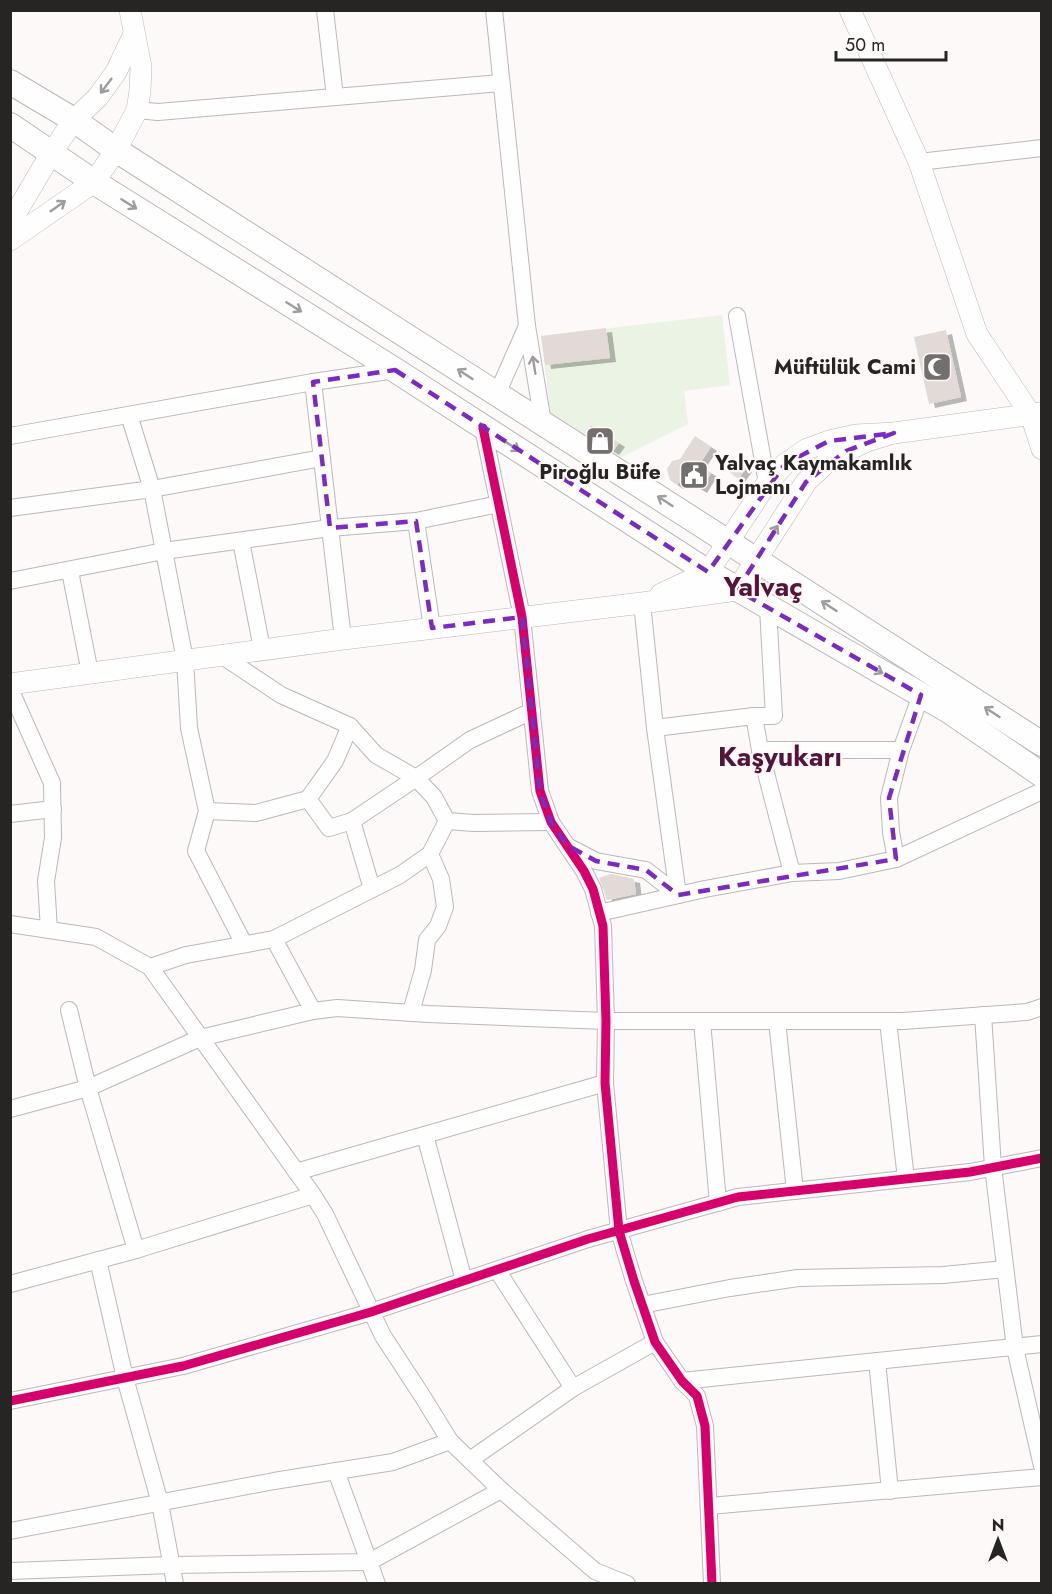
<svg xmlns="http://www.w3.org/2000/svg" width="1052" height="1594" viewBox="0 0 1052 1594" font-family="Jost,sans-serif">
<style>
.green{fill:#ebf4e4}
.building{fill:#e2dad7;filter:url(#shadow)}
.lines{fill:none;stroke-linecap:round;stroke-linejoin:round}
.minor-casing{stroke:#bbb8b7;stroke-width:18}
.tertiary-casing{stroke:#bbb8b7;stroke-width:22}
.secondary-casing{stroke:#bbb8b7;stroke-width:26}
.minor{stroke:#fffefe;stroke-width:16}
.tertiary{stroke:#fffefe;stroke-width:21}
.secondary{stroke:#fffefe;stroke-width:24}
.cycleway-casing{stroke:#fef8f6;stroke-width:13}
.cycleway{stroke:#d6006c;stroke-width:9}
.oneway{stroke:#9e9c9c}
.marked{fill:none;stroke:#7b2cbf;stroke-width:4.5;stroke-dasharray:12 8;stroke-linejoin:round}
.labels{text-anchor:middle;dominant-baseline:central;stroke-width:4.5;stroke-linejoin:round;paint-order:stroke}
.poi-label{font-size:21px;font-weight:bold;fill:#272524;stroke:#fef8f6;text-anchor:end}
.district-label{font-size:27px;font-weight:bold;fill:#53163a;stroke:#fef8f6}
</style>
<defs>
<filter id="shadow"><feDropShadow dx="6" dy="4" stdDeviation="0" flood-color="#0004"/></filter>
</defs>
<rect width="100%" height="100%" fill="#fcf9f8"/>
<polygon class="green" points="722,315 730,385 684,391 688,424 614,461 551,418 541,336"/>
<g class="building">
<polygon points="606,328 610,358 545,365 541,336"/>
<polygon points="946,330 961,397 929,404 914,337"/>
<polygon points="591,425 619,443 613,451 585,433"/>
<polygon points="695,436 711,447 699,465 711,473 701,489 688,481 686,484 681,481 677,485 670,480 667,469 672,461 680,459"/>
<polygon points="734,460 746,468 739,478 727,471"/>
<polygon points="611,874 634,879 636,894 607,900 599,878"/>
</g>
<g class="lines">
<g class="minor-casing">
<g id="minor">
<polyline points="325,10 335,97"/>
<polyline points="494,10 527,326"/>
<polyline points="137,110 158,112 501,83"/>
<polyline points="919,162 1042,148"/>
<polyline points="737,316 767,483"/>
<polyline points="313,382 343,639"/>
<polyline points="497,394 527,326 543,423"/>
<polyline points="129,415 152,489 185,660 189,728 207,811 196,851 244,944"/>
<polyline points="483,428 522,617 540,791 551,822 584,871 593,889 603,926 606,1021 605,1083 619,1231 634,1281 655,1342 682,1381 697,1396 705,1426 712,1584"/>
<polyline points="10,436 313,382 395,370"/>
<polyline points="10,508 152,489 322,458"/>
<polyline points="416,521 432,628"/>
<polyline points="241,541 262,649"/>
<polyline points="70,571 90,673"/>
<polyline points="10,581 164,551 330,528 416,521 499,504"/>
<polyline points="642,603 655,728 678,895"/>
<polyline points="221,655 281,695 350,726 376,755 416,778 434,797 447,821 474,823 551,822"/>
<polyline points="10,689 52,783 53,838 46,881 49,930"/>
<polyline points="754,716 774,716 768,608"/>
<polyline points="655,728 754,716 760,750 792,873"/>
<polyline points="760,750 901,750"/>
<polyline points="308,799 329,828 352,821 416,778 470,740 532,711"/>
<polyline points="207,811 256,813 308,799 335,761 350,726"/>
<polyline points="10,814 53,809"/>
<polyline points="352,821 372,889"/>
<polyline points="571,848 596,861 646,870 678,895"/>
<polyline points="896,859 891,832 889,798 901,750 921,695"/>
<polyline points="599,913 705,889 792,873 839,871 896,859 1042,791"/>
<polyline points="10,924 96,937 150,967 313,1195 325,1214 383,1336 421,1394 450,1441 501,1490 595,1571 627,1584"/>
<polyline points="274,939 313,1011"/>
<polyline points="150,967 186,955 274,939 400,875 430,854 447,821"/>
<polyline points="69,1010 88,1088 136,1250"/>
<polyline points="411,1012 423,970 427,940 438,926 445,907 441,879 430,854"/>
<polyline points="983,1015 993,1167 1015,1348 1042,1466"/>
<polyline points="702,1021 718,1203"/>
<polyline points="777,1021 795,1191"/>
<polyline points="888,1021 906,1179"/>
<polyline points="10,1109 88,1088 200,1038 313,1011 337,1008 428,1014 606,1021 903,1021 1027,1012 1042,1007"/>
<polyline points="425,1135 464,1281"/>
<polyline points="296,1172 605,1083"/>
<polyline points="98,1260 125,1378 160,1503 175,1584"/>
<polyline points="497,1270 573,1388"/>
<polyline points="10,1284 136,1250 313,1195"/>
<polyline points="642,1305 730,1288 798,1278 943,1275 1005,1269"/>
<polyline points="877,1361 890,1491"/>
<polyline points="682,1381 1042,1344"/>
<polyline points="10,1401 183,1366 371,1312 588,1239 738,1197 970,1172 1042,1158"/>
<polyline points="470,1460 573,1388 655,1342"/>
<polyline points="336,1471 377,1584"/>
<polyline points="709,1506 1042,1477"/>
<polyline points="10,1531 274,1481 393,1462 450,1441"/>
<polyline points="10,1571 171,1565 369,1562 501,1490"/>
</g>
</g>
<g class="tertiary-casing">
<g id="tertiary">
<polyline points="850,10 919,162 977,334 1031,415 1042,449"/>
<polyline points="10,223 52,152 74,120 98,97 116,72 134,34"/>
<polyline points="10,240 94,182 116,150 137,110 140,91 141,67 130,10"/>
<polyline points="661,594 708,572 767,483 785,464 807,449 829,441 856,435 894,433 1041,413"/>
<polyline points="10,684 343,639 642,603 737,590 806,482 825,464 846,451 867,441 894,433"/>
</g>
</g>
<g class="secondary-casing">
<g id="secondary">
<path d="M10,82l64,38 42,30c309,198 618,395 926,594"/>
<polyline points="10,125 94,182 395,370 708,572 949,711 1042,775"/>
</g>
</g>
<use href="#minor" class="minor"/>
<use href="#tertiary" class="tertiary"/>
<use href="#secondary" class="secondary"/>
<g class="cycleway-casing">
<g id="cycleway">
<polyline points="483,428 522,617 540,791 551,822 584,871 593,889 603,926 606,1021 605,1083 619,1231 634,1281 655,1342 682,1381 697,1396 705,1426 712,1584"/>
<polyline points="10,1401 183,1366 371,1312 588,1239 738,1197 970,1172 1042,1158"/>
</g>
</g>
<use href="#cycleway" class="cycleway"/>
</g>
<defs><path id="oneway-shaft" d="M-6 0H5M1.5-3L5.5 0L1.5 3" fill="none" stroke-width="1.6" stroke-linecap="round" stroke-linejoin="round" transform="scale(1.5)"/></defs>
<g class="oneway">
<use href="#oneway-shaft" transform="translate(106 86) rotate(127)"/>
<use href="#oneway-shaft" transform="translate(129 204) rotate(32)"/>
<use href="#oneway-shaft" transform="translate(58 206) rotate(-35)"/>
<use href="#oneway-shaft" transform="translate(294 307) rotate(32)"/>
<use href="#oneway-shaft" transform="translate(534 365) rotate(-99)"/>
<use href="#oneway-shaft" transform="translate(465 374) rotate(-147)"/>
<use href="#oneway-shaft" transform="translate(512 446) rotate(33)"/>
<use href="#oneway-shaft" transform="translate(665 501) rotate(-147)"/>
<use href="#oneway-shaft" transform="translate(773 533) rotate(-57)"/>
<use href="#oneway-shaft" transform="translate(829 606) rotate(-147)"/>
<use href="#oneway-shaft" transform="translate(875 669) rotate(30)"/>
<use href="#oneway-shaft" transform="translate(992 712) rotate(-147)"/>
</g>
<path class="marked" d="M395,370l313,202 77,-108 44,-23 65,-8 -48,18 -40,31 -69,108 184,105 -32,103 7,61 -218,36 -32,-25 -50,-9 -29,-16 -16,-23 -11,-31 -18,-174 -90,11 -16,-107 -86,7 -17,-146z"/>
<defs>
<g id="mosque-square" transform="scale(1.5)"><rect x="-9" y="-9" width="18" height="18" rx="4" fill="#726f6e" stroke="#fef8f6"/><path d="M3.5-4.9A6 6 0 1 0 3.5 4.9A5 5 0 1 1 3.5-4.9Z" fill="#fff"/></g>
<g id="shop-square" transform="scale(1.5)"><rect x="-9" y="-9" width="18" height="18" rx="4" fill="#726f6e" stroke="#fef8f6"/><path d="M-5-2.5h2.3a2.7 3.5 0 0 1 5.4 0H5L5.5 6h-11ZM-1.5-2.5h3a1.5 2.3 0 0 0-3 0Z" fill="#fff"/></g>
<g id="civic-square" transform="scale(1.5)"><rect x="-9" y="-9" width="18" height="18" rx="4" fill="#726f6e" stroke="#fef8f6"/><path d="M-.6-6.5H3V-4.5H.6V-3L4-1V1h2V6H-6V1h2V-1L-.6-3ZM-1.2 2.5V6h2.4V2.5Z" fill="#fff"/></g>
</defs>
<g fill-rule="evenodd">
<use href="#mosque-square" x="937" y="367"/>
<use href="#shop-square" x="600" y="441"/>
<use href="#civic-square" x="694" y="475"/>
</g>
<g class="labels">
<g class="poi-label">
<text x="916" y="367">Müftülük Cami</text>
<text x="715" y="463" text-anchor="start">Yalvaç Kaymakamlık<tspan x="715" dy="24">Lojmanı</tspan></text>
<text x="600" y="472" text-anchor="middle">Piroğlu Büfe</text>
</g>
<g class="district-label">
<text x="763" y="586">Yalvaç</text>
<text x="780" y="756">Kaşyukarı</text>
</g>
</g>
<rect width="1052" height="1594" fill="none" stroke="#272524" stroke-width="24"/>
<g transform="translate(998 1540)" stroke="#fef8f6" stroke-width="4.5" paint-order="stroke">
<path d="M0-4.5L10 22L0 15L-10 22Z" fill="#272524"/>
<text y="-9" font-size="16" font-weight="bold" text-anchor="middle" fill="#272524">N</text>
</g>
<path d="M836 51v9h110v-9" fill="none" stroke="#272524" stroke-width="3"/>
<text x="845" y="51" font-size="18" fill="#272524" stroke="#fef8f6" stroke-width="4.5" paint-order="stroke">50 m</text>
</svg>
